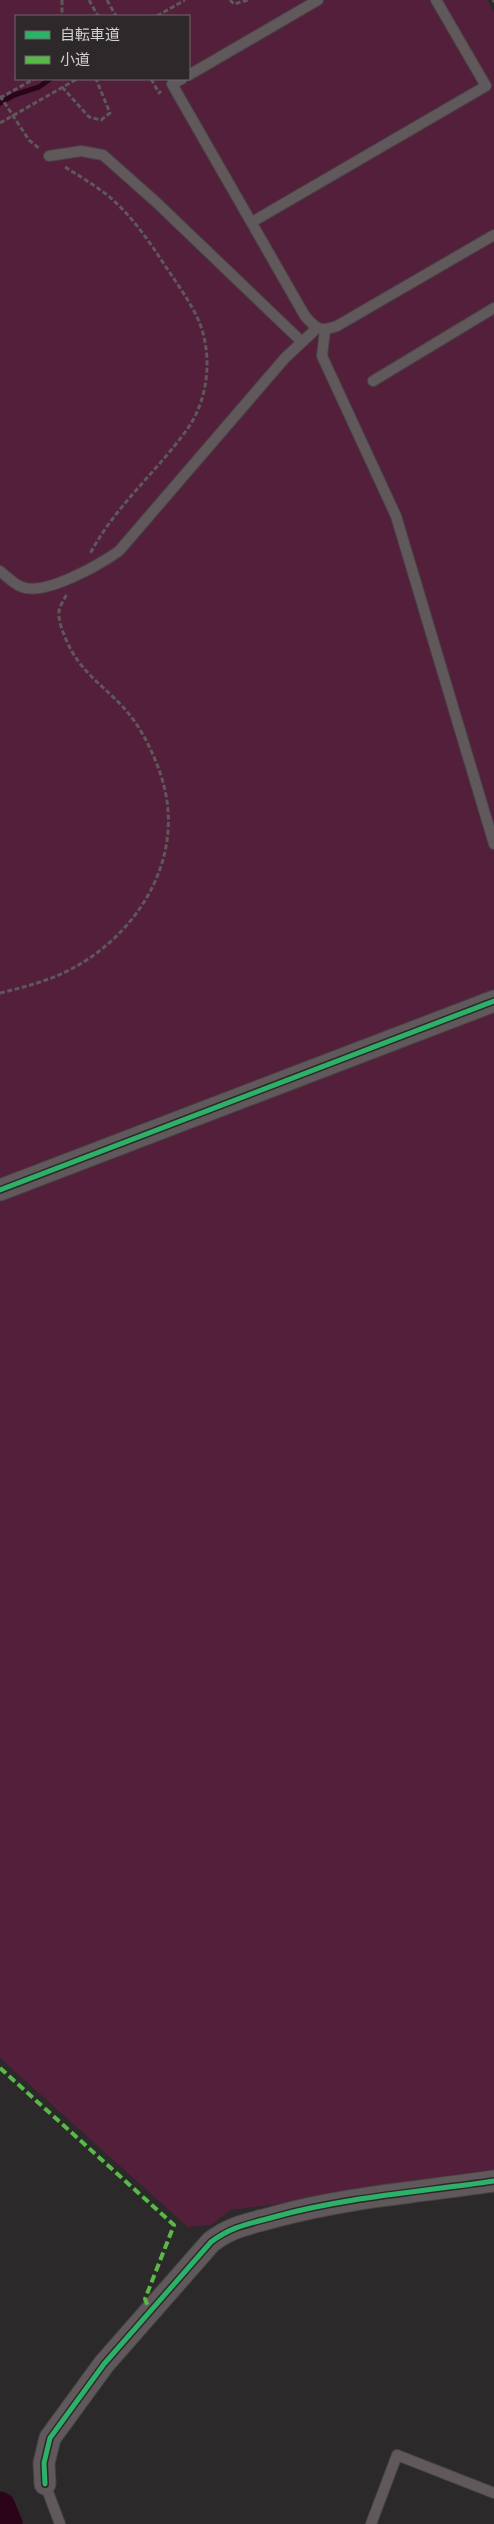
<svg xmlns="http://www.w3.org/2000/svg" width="494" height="2524" viewBox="0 0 494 2524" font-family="'Alegreya Sans','Noto Sans JP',sans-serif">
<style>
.green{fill:#541f3a;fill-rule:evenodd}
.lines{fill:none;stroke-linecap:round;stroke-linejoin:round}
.stream{stroke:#2b041a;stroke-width:5}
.river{stroke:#2b041a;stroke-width:31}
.lane-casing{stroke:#464545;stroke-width:12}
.street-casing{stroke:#464545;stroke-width:23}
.path{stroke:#5d585a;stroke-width:3;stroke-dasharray:5 2.5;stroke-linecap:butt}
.lane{stroke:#61585b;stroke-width:10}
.street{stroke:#61585b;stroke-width:21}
.quiet{stroke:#58b947;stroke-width:4;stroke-dasharray:8 4;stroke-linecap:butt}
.cycleway-casing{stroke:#2d282a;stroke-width:8}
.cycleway{stroke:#2db169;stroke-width:5}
</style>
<rect width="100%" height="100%" fill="#2c292a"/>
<path class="green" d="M0,0h487l7,12v2164l-263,34 -20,15 -23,2 -188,-169zM16,16h173v63h-173z"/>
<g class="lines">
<polyline class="stream" points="0,103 14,95 39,87 50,79"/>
<polyline class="river" points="0,2507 7,2524"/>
<g class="lane-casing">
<g id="lane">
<polyline points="189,75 318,0"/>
<path d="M182,79l-10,5 133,232c11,13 15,16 32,10l157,-91"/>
<polyline points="49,156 81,151 103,155 156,202 302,342"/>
<polyline points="252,222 486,86 436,0"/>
<polyline points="325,330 322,356 396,516 494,844"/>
<polyline points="373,381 494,308"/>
<path d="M0,571c6,5 15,14 22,16 23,9 77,-22 97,-36l166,-193 32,-30"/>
<polyline points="45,2484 60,2524"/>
<polyline points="371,2524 397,2455 494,2493"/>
</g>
</g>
<g class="street-casing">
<g id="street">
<polyline points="0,1190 494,1001"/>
<path d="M45,2484l-1,-21 6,-25 54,-74 107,-122c21,-16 38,-18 63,-25 72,-20 146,-25 220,-36"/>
</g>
</g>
<g class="path">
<polyline points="62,0 62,16"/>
<polyline points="89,0 98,16"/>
<polyline points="107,0 116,16"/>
<polyline points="230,0 234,4 248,0"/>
<polyline points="493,0 494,2"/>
<polyline points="157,16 185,0"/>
<polyline points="151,79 159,93 161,91"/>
<polyline points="62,87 89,117 101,120 110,113 96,79"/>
<polyline points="0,96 29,140 40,149"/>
<polyline points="0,98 34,79"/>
<polyline points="0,123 77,79"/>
<path d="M65,167c16,10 33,20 47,32 21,19 37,42 52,65 12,18 25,36 34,55 15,34 11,79 -10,109 -31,44 -73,78 -98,126"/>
<path d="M0,993c25,-6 52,-13 75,-26 58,-32 102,-97 92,-166 -3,-21 -11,-41 -21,-61 -4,-7 -9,-16 -14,-22 -23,-31 -51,-41 -67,-81 -3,-7 -7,-18 -6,-26 1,-5 5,-12 8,-17"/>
</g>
<use href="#lane" class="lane"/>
<use href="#street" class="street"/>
<polyline class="quiet" points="0,2068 174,2225 145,2299 150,2311"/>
<g class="cycleway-casing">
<g id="cycleway">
<polyline points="0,1190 494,1001"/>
<path d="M45,2484l-1,-21 6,-25 54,-74 107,-122c21,-16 38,-18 63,-25 72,-20 146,-25 220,-36"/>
</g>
</g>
<use href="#cycleway" class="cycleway"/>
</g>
<rect x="15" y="15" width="175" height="65" fill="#2d282a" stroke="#6f6b6d"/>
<rect x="25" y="31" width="25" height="8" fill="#2db169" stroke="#6f6b6d"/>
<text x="60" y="40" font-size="15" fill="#d3d0d1">自転車道</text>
<rect x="25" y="56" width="25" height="8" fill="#58b947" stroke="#6f6b6d"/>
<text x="60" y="65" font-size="15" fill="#d3d0d1">小道</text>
</svg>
